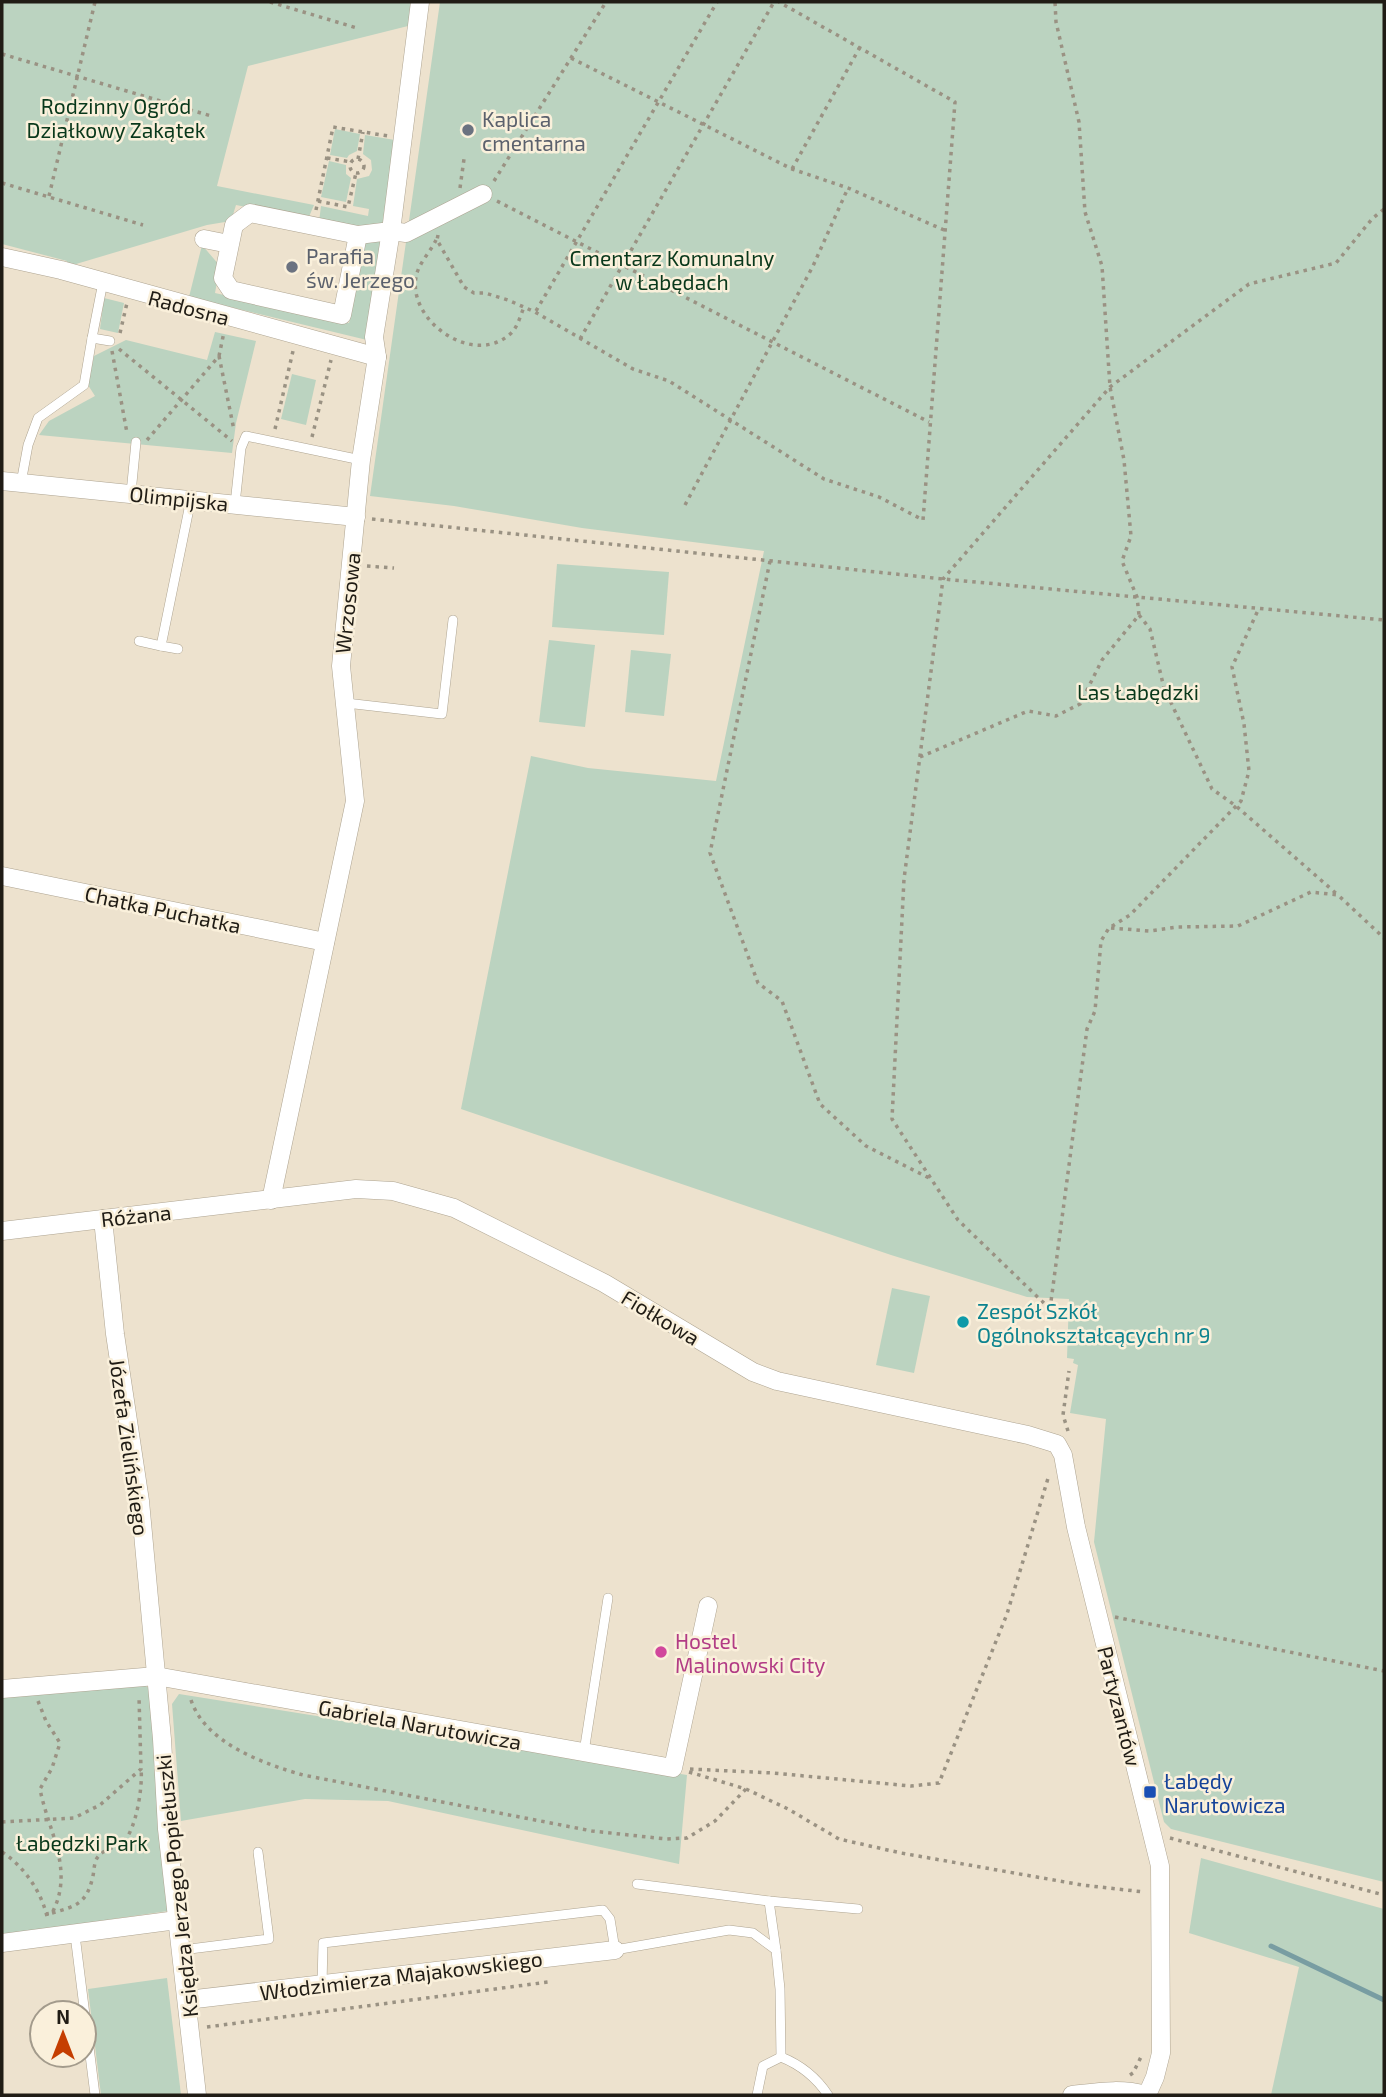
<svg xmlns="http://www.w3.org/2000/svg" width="1386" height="2097" viewBox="0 0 1386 2097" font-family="'Exo 2',sans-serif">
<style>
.green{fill:#bbd3c0}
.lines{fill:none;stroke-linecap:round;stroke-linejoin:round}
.stream{stroke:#789da2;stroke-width:5}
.lane-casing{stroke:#aea491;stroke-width:10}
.street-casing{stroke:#aea491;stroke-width:19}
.path{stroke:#9a9283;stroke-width:3.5;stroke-dasharray:3.5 5;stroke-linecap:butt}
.lane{stroke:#fff;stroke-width:9}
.street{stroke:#fff;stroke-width:18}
.worship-dot{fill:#6b7280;stroke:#faf0db;stroke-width:2.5}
.culture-dot{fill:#0f9aa8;stroke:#faf0db;stroke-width:2.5}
.hotel-dot{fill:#d1479c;stroke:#faf0db;stroke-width:2.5}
.transit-dot{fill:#1a4fb4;stroke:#faf0db;stroke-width:2.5}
.labels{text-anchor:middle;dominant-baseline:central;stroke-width:5;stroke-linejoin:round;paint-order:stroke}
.park-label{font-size:21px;fill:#09381b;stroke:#faf0db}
.worship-label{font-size:21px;fill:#5b616d;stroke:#faf0db;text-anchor:start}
.street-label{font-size:21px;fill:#201c15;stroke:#faf0db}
.culture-label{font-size:21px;fill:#0d838f;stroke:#faf0db;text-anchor:start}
.hotel-label{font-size:21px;fill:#b23c85;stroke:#faf0db;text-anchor:start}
.transit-label{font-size:21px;fill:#164399;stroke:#faf0db;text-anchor:start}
</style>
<rect width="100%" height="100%" fill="#ede2ce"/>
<g class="green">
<polygon points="2,2 415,2 412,25 248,66 217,186 314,205 308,219 236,205 231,221 207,225 66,267 67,261 2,244"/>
<polygon points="440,2 1384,2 1384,1882 1171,1829 1164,1822 1094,1542 1106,1419 1070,1413 1078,1365 1073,1363 1074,1359 1067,1358 1069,1299 1027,1297 891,1255 461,1109 531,756 588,768 716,781 764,551 582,528 454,506 370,496"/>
<polygon points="335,129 360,134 357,151 349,155 347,158 330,155"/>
<polygon points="365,135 395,140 382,227 331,225 319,222 321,206 368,216 369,209 353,206 357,179 369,176 372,170 371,160 363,154"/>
<polygon points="329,161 346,165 346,174 351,178 346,202 321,197"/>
<polygon points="381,241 367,340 189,297 202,245 220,266 215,293 349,323 365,243"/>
<polygon points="104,298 124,303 118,333 100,329"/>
<polygon points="215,332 256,341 236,423 232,453 39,435 49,421 95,396 88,385 94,356 126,340 207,360"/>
<polygon points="292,374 316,380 306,425 281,419"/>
<polygon points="557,564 669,572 664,635 552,627"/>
<polygon points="549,640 595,645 585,727 539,722"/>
<polygon points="631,650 671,654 664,716 625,712"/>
<polygon points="892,1288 930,1296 914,1373 876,1365"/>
<polygon points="143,1684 150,1689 168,1911 2,1935 2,1698"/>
<polygon points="179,1694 687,1775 679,1864 388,1801 305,1799 181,1821 172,1704"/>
<polygon points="1201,1858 1384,1909 1384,2095 1271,2095 1299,1967 1189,1933"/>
<polygon points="167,1978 181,2095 101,2095 88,1989"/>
</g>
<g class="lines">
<polyline class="stream" points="1271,1946 1384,2000"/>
<g class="lane-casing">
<g id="lane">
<polyline points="92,338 103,282"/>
<polyline points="21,483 28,445 38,418 84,385 92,338 110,341"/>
<polyline points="131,493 136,442"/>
<polyline points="235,504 241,448 246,436 361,460"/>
<polyline points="139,641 161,646"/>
<polyline points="178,649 161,646 191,499"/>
<polyline points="346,703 442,714 453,620"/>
<polyline points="584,1752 608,1598"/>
<polyline points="637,1884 769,1901"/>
<polyline points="75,1935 95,2095"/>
<polyline points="182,1950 269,1939 258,1852"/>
<polyline points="776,1950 769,1901 858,1909"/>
<polyline points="322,1985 323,1943 603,1910 610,1919 615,1950 729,1930 753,1933 776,1950 780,1989 781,2057"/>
<path d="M757,2095l6,-29 18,-9c20,8 35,20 47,38"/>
</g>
</g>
<g class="street-casing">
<g id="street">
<polygon points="250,213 358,235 342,315 231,290 223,278 234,225"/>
<polyline points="358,235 391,231 406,233 483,194"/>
<polyline points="204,239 229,244"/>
<polyline points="2,257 61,270 377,357"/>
<polyline points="2,481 356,517"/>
<polyline points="2,876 325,942"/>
<polyline points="271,1200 355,801 341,666 361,460 377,357 374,337 391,231 420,2"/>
<polyline points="103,1219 115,1334 140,1501 162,1739 167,1829 197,2095"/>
<polyline points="2,1231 356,1189 393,1191 454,1208 604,1283 753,1372 777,1381 1028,1435 1057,1444 1063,1455 1076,1527 1160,1866 1161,2053 1155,2077 1147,2095"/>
<polyline points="2,1689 156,1676 673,1768 708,1606"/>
<polyline points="2,1943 177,1920"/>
<polyline points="187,2000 615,1950"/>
<path d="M1072,2095c26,-3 49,-7 74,0"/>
</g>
</g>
<g class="path">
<polyline points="270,2 357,28"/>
<polyline points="2,54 211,116"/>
<polyline points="571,58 792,169 848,188 944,230"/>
<polyline points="327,158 351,162"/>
<circle cx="357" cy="166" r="7"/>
<polyline points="358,159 363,132"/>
<polyline points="792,169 860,47"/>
<polyline points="494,181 606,2"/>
<polyline points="2,183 143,225"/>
<polyline points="460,188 464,159"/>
<polyline points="49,196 95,2"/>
<polyline points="318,201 348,207 356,173"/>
<polyline points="497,201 929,422"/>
<polyline points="316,210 333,127 388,136"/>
<polyline points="438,235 437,240 464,287 474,293 485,293 508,300 535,312 633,369 669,381 824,479 879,497 923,520 955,102 779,2"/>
<path d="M436,240c-5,11 -18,24 -20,37 -8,44 56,89 93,58 8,-6 11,-18 15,-28"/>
<polyline points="536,311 717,2"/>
<polyline points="120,333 127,303"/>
<polyline points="580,339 774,2"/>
<polyline points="119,349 232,441"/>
<polyline points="112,351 127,433"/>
<polyline points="219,356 234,430"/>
<polyline points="275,429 293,351"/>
<polyline points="312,437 331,360"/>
<polyline points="147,440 219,356 224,332"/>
<polyline points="685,505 813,266 848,188"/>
<polyline points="372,519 943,579 1384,620"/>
<polyline points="770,561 710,853 758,983 782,1001 820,1104 866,1146 931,1179"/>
<polyline points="367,566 394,568"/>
<polyline points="1139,615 1150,629 1164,688 1212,789 1236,806 1338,895"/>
<polyline points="920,757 1028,711 1056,716 1080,704 1102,660 1139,615 1137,597 1122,561 1131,536 1124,460 1110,387 1102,266 1085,212 1079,122 1056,22 1055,2"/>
<polyline points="1111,928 1149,931 1178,927 1238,926 1311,892 1338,895 1384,938"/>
<polyline points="1050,1309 958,1220 892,1119 904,879 943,579 1110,387 1249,284 1336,263 1372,219 1384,209"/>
<polyline points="1050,1309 1087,1029 1095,1011 1101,941 1109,928 1130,915 1241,801 1249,771 1244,724 1232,667 1259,608"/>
<polyline points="1068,1431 1063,1415 1069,1371"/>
<polyline points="2,1578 3,1578"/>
<polyline points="1115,1617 1384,1671"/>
<path d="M191,1700c14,43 73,64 112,75l289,56 74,8 21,-1 28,-17 31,-32"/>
<path d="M38,1701l8,20 14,22 -8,25 -12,21c8,42 35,81 12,124l-6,1"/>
<polyline points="690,1769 773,1773 911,1786 939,1783 1007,1614 1049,1475"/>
<polyline points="689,1772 746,1789 788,1809 839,1839 901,1853 1082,1885 1144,1892"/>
<polyline points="2,1822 74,1818 100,1805 141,1769 139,1697"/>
<polyline points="1170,1838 1384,1895"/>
<path d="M2,1852c23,15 41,42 46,69"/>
<path d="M52,1913c25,-7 35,-10 41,-37 1,-5 1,-11 3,-16 5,-11 18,-11 27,-18 13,-11 20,-56 18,-73"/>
<polyline points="207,2027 548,1982"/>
<polyline points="1130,2075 1133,2073 1142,2055"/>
</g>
<use href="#lane" class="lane"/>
<use href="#street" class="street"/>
</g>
<g class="worship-dot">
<circle cx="468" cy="130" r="7"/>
<circle cx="292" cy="267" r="7"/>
</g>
<circle class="culture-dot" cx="963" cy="1322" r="7"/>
<circle class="hotel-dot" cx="661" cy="1652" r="7"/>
<rect class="transit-dot" x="1143" y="1785" width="14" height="14" rx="3.5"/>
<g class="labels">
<g class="park-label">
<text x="116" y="105">Rodzinny Ogród<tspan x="116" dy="24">Działkowy Zakątek</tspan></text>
<text x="672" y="257">Cmentarz Komunalny<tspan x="672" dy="24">w Łabędach</tspan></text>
<text x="1138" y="691">Las Łabędzki</text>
<text x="82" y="1842">Łabędzki Park</text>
</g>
<g class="worship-label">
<text x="482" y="118">Kaplica<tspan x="482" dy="24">cmentarna</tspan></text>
<text x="306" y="255">Parafia<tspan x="306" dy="24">św. Jerzego</tspan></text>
</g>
<g class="street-label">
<text transform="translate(189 307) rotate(15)">Radosna</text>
<text transform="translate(179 498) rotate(6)">Olimpijska</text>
<text transform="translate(347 603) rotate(-84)">Wrzosowa</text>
<text transform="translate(163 909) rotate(12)">Chatka Puchatka</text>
<text transform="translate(136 1215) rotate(-6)">Różana</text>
<text transform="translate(661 1317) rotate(31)">Fiołkowa</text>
<text transform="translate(130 1447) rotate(82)">Józefa Zielińskiego</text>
<text transform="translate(1120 1706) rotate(76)">Partyzantów</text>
<text transform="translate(420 1724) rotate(10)">Gabriela Narutowicza</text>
<text transform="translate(176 1886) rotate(-96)">Księdza Jerzego Popiełuszki</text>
<text transform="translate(401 1975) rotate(-7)">Włodzimierza Majakowskiego</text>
</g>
<g class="culture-label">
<text x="977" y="1310">Zespół Szkół<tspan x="977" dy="24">Ogólnokształcących nr 9</tspan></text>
</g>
<g class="hotel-label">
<text x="675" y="1640">Hostel<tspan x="675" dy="24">Malinowski City</tspan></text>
</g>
<g class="transit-label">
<text x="1164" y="1780">Łabędy<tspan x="1164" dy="24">Narutowicza</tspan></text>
</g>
</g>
<rect width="1386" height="2097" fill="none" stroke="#201c15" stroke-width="7"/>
<g transform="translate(63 2034)"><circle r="33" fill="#faf0db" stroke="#a39b8c" stroke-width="2"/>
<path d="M0-5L12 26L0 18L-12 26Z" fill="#c53e01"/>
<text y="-10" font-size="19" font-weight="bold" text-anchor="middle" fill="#201c15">N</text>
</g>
</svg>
